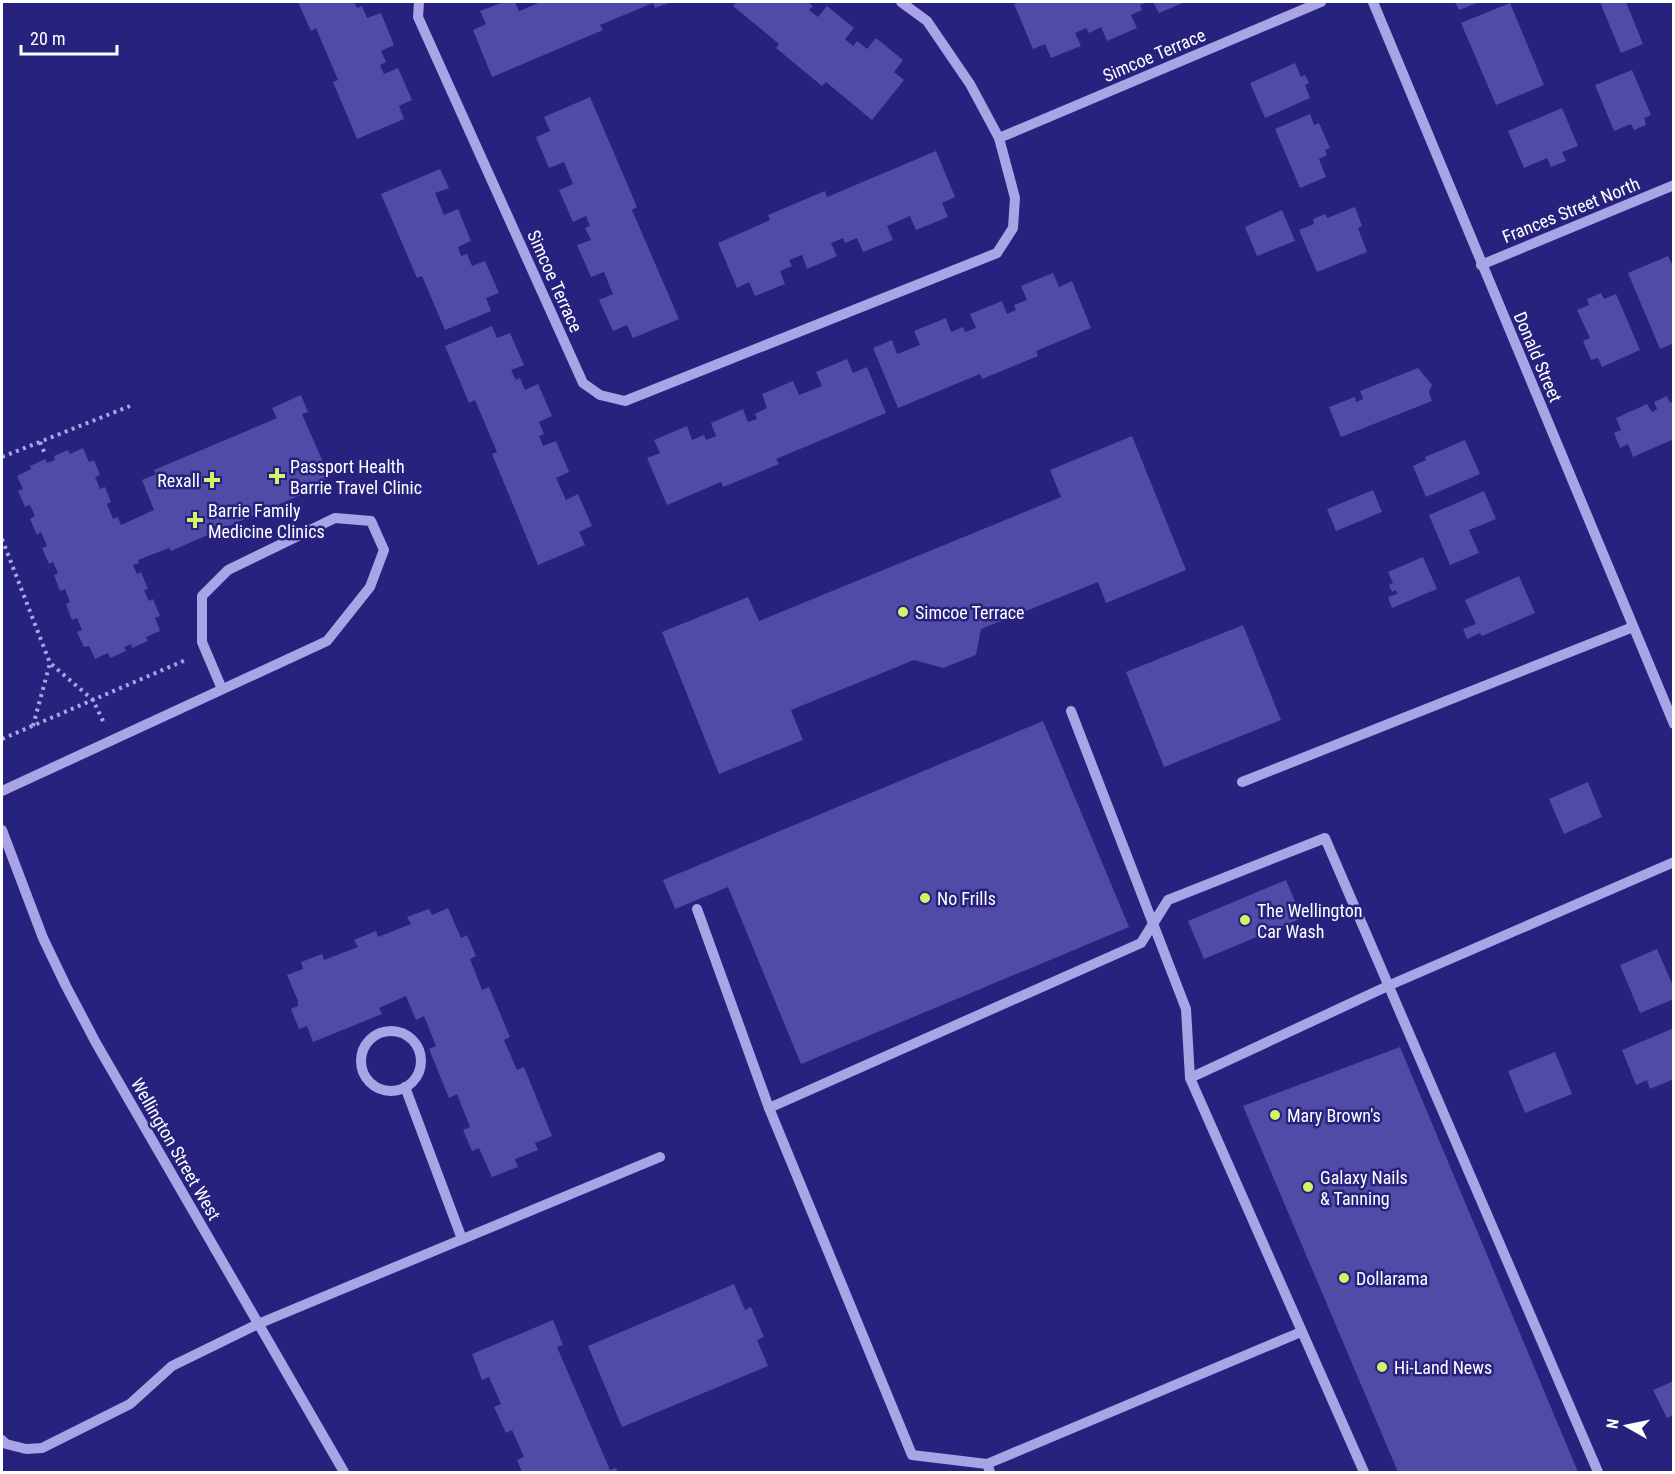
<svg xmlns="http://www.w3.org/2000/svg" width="1675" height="1474" viewBox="0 0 1675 1474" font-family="'Roboto Condensed',sans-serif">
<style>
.building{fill:#4f4ba6}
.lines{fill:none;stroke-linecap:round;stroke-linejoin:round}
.path{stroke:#a8a5e6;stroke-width:4;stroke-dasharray:3 4.5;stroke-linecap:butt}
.minor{stroke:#a8a5e6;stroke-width:10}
.poi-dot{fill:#d5f267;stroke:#27227d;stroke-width:2}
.labels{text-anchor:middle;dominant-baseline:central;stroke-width:5;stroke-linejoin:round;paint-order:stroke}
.street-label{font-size:18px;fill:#fff;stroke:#27227d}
.poi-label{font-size:18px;fill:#fff;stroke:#27227d;text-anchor:start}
</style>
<rect width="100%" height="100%" fill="#27227d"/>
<g class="building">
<polygon points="298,2 354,2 357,8 362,6 367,18 381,13 394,45 381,51 386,62 380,65 384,74 398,68 412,100 399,106 404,119 357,139 333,82 338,80 316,28 311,31"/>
<polygon points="504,2 515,2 519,11 541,2 672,2 655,8 653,3 600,25 603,30 492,77 473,30 486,24 480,11"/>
<polygon points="737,2 808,2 813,6 809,10 818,17 827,6 854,28 845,39 853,46 857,41 867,49 876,38 903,60 894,72 904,80 872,120 826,82 822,86 776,48 779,44 733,6"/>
<polygon points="1020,2 1148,2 1140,5 1142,10 1131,15 1137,28 1107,41 1101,27 1089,33 1086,28 1075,33 1081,46 1051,58 1045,44 1033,49 1014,4"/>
<polygon points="1153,2 1185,2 1159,13"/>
<polygon points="1455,2 1480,2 1459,10"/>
<polygon points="1600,2 1626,2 1643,44 1621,53"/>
<polygon points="1510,3 1544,85 1496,105 1461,23"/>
<polygon points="1295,63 1301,77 1305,75 1309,83 1305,85 1310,98 1265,118 1250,83"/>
<polygon points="1632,70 1651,115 1644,118 1646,125 1634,130 1631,124 1614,131 1595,85"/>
<polygon points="590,97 637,207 632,210 679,319 633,338 627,325 613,331 599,300 613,294 604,272 591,277 577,245 591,240 585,228 590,226 586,216 573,222 559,190 573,184 564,162 549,168 536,137 550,131 544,117"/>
<polygon points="1562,108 1578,146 1562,152 1566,161 1551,167 1547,158 1524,168 1508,131"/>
<polygon points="1310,114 1314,125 1319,123 1330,148 1325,150 1327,155 1319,159 1326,177 1300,188 1275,129"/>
<polygon points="936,151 955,197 942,203 948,217 916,230 910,216 887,226 893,240 863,252 857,238 845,243 843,238 831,243 837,256 807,269 802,255 789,260 792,266 780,271 785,284 755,296 749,282 737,288 718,243 770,220 768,215 825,191 827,197"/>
<polygon points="440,169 449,188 435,193 444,215 458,209 471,241 458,247 461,256 467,254 472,266 485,261 499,293 486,298 491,311 445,330 422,276 417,278 381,194"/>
<polygon points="1355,207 1362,226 1358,228 1367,252 1317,272 1299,230 1314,224 1313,219 1325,214 1327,218"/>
<polygon points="1282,210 1295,241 1257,256 1245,227"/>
<polygon points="1668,256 1674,268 1674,343 1660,349 1628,273"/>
<polygon points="1053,273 1059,287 1072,281 1091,328 1036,351 1038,356 982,379 980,374 898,408 873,348 892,340 897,354 920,345 914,331 946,318 951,332 963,327 965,332 976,328 970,314 1002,301 1007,314 1016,310 1014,305 1027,300 1021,286"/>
<polygon points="1601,293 1604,299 1616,294 1640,350 1602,367 1598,358 1591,360 1583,341 1590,338 1577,310 1589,305 1587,299"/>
<polygon points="492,326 497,338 510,333 524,365 511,370 516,380 520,378 525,390 538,384 552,416 539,422 544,434 539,436 543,446 556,441 569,472 556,478 566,500 578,494 592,526 579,532 585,545 538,565 492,454 497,452 475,400 469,403 445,346"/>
<polygon points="847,359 853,373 867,367 886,413 776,459 779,464 723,487 721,482 667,505 647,458 660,453 654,440 687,426 692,440 704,435 706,440 716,436 711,423 743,409 748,422 757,419 755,414 767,408 762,394 793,381 799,395 822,386 816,372"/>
<polygon points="1418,368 1432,385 1429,392 1432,401 1341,437 1329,407 1355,397 1356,402 1363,399 1360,391"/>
<polygon points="301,395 308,412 302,414 330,478 308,487 310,491 171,551 169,548 138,560 139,563 133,565 137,574 141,572 148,589 144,590 149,601 153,599 160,616 155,618 160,631 146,637 148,641 132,648 131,644 124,647 126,651 110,658 108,653 95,659 89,646 84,647 77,632 82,630 77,618 72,620 66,604 70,602 65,589 60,591 54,575 58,573 53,562 49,564 42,548 47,546 41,532 37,535 30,519 35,516 30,505 25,507 18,491 23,489 17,476 31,469 30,466 45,459 47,463 55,460 54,456 68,450 70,454 83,448 89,462 94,460 100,475 95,477 100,489 105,487 111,502 107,504 113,519 118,517 121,525 154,510 142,480 156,474 154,470 277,418 272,408"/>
<polygon points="1667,396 1670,403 1674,401 1674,439 1633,457 1628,444 1620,448 1614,433 1621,430 1616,418 1647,404 1652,412 1657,409 1654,402"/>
<polygon points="1132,436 1186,570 1106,603 1098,582 981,629 976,655 943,668 914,660 791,710 803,740 719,774 662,632 748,597 759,621 1061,497 1050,470"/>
<polygon points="1465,440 1480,474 1426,497 1413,466 1426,460 1425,457"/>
<polygon points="1373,490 1382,512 1336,531 1327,509"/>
<polygon points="1484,491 1496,519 1469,530 1479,553 1450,565 1429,515"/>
<polygon points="1423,557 1437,589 1392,608 1388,597 1397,594 1396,590 1392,592 1389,585 1393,583 1388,572"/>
<polygon points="1519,576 1535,613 1482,636 1480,633 1467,639 1463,629 1476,624 1465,600"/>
<polygon points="1243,625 1281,720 1164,767 1126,672"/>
<polygon points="1043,721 1129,927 801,1064 728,887 675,909 663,880"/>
<polygon points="1588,782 1602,817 1564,834 1549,799"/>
<polygon points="1286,880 1302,918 1204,959 1188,921"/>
<polygon points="448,908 461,938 467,935 476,956 470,959 482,990 489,987 510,1037 504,1040 517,1070 524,1067 552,1136 535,1143 538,1150 515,1159 518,1167 492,1177 479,1148 472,1151 463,1130 470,1127 457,1094 449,1098 429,1049 436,1046 424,1016 416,1020 406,996 379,1008 382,1014 313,1042 307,1026 299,1029 291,1009 298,1006 298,1001 287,975 303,969 301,962 322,954 324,960 358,947 354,940 376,931 378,937 411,924 407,917 429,909 432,915"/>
<polygon points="1657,949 1674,988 1674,999 1640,1013 1620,965"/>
<polygon points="1674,1028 1674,1079 1650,1089 1647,1080 1636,1085 1622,1050"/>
<polygon points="1400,1047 1578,1472 1398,1472 1243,1106"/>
<polygon points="1555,1052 1572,1094 1525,1113 1508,1071"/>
<polygon points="734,1284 745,1310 751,1307 764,1337 757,1340 768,1366 622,1427 588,1346"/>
<polygon points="553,1320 563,1345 557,1347 610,1470 616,1468 618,1472 522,1472 517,1460 524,1457 512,1430 506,1433 494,1407 501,1404 489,1377 482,1380 472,1354"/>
<polygon points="1674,1381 1674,1415 1667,1418 1653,1390"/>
</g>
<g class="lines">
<g class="path">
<polyline points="40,442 45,454"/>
<polyline points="2,457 130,406"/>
<polyline points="2,539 50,663 93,700 104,723"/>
<polyline points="33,726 50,663"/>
<polyline points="2,739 188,659"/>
</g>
<g class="minor">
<polyline points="419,2 418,17 583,383 600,395 625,401 997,253 1013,228 1015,198 999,138 970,84 927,21 901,2"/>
<polyline points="1373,2 1674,724"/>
<polyline points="999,138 1321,2"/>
<polyline points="1481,265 1674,185"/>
<polyline points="1071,711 1186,1009 1190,1078"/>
<polyline points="1242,782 1633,627"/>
<polyline points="2,791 327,641 370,587 384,550 371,521 335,518 228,570 202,596 202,642 222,689"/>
<polyline points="2,830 43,938 66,986 96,1043 344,1472"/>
<polyline points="697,909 769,1108"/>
<circle cx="391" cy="1061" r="30"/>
<polyline points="405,1087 462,1239"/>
<polyline points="2,1440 6,1444 26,1449 42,1448 130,1404 172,1366 258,1324 660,1157"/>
<polyline points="987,1464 1301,1332"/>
<polyline points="990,1472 987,1464 912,1455 769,1108 1141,943 1168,900 1325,838 1598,1472"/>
<polyline points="1364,1472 1190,1078 1390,985 1674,862"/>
</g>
</g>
<g class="poi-dot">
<path d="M274 467h6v6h6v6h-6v6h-6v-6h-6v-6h6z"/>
<path d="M209 471h6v6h6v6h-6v6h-6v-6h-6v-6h6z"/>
<path d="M192 511h6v6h6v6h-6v6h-6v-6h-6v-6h6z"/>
<circle cx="903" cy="612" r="6"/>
<circle cx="925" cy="898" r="6"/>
<circle cx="1245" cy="920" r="6"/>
<circle cx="1275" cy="1115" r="6"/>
<circle cx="1308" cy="1187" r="6"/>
<circle cx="1344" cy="1278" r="6"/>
<circle cx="1382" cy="1367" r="6"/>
</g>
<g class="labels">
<g class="street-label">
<text transform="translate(1154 55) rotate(-23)">Simcoe Terrace</text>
<text transform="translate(1571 210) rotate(-22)">Frances Street North</text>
<text transform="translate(555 281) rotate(66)">Simcoe Terrace</text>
<text transform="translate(1538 357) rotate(67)">Donald Street</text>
<text transform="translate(176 1149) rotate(60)">Wellington Street West</text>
</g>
<g class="poi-label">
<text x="290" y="466">Passport Health<tspan x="290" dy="21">Barrie Travel Clinic</tspan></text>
<text x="200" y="480" text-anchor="end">Rexall</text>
<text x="208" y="510">Barrie Family<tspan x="208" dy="21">Medicine Clinics</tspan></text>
<text x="915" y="612">Simcoe Terrace</text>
<text x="937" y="898">No Frills</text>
<text x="1257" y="910">The Wellington<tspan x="1257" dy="21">Car Wash</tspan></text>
<text x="1287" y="1115">Mary Brown's</text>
<text x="1320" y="1177">Galaxy Nails<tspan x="1320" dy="21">&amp; Tanning</tspan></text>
<text x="1356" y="1278">Dollarama</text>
<text x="1394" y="1367">Hi-Land News</text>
</g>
</g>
<rect width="1675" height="1474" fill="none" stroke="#ffffff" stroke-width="6"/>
<g transform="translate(1627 1426) rotate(279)" stroke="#27227d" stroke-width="4.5" paint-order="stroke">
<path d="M0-4.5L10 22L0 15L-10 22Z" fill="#ffffff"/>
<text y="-9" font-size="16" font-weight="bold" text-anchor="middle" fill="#ffffff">N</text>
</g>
<path d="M21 45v9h96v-9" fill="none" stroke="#ffffff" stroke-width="3"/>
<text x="30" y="45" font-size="18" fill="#ffffff" stroke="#27227d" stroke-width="4.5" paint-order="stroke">20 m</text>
</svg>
